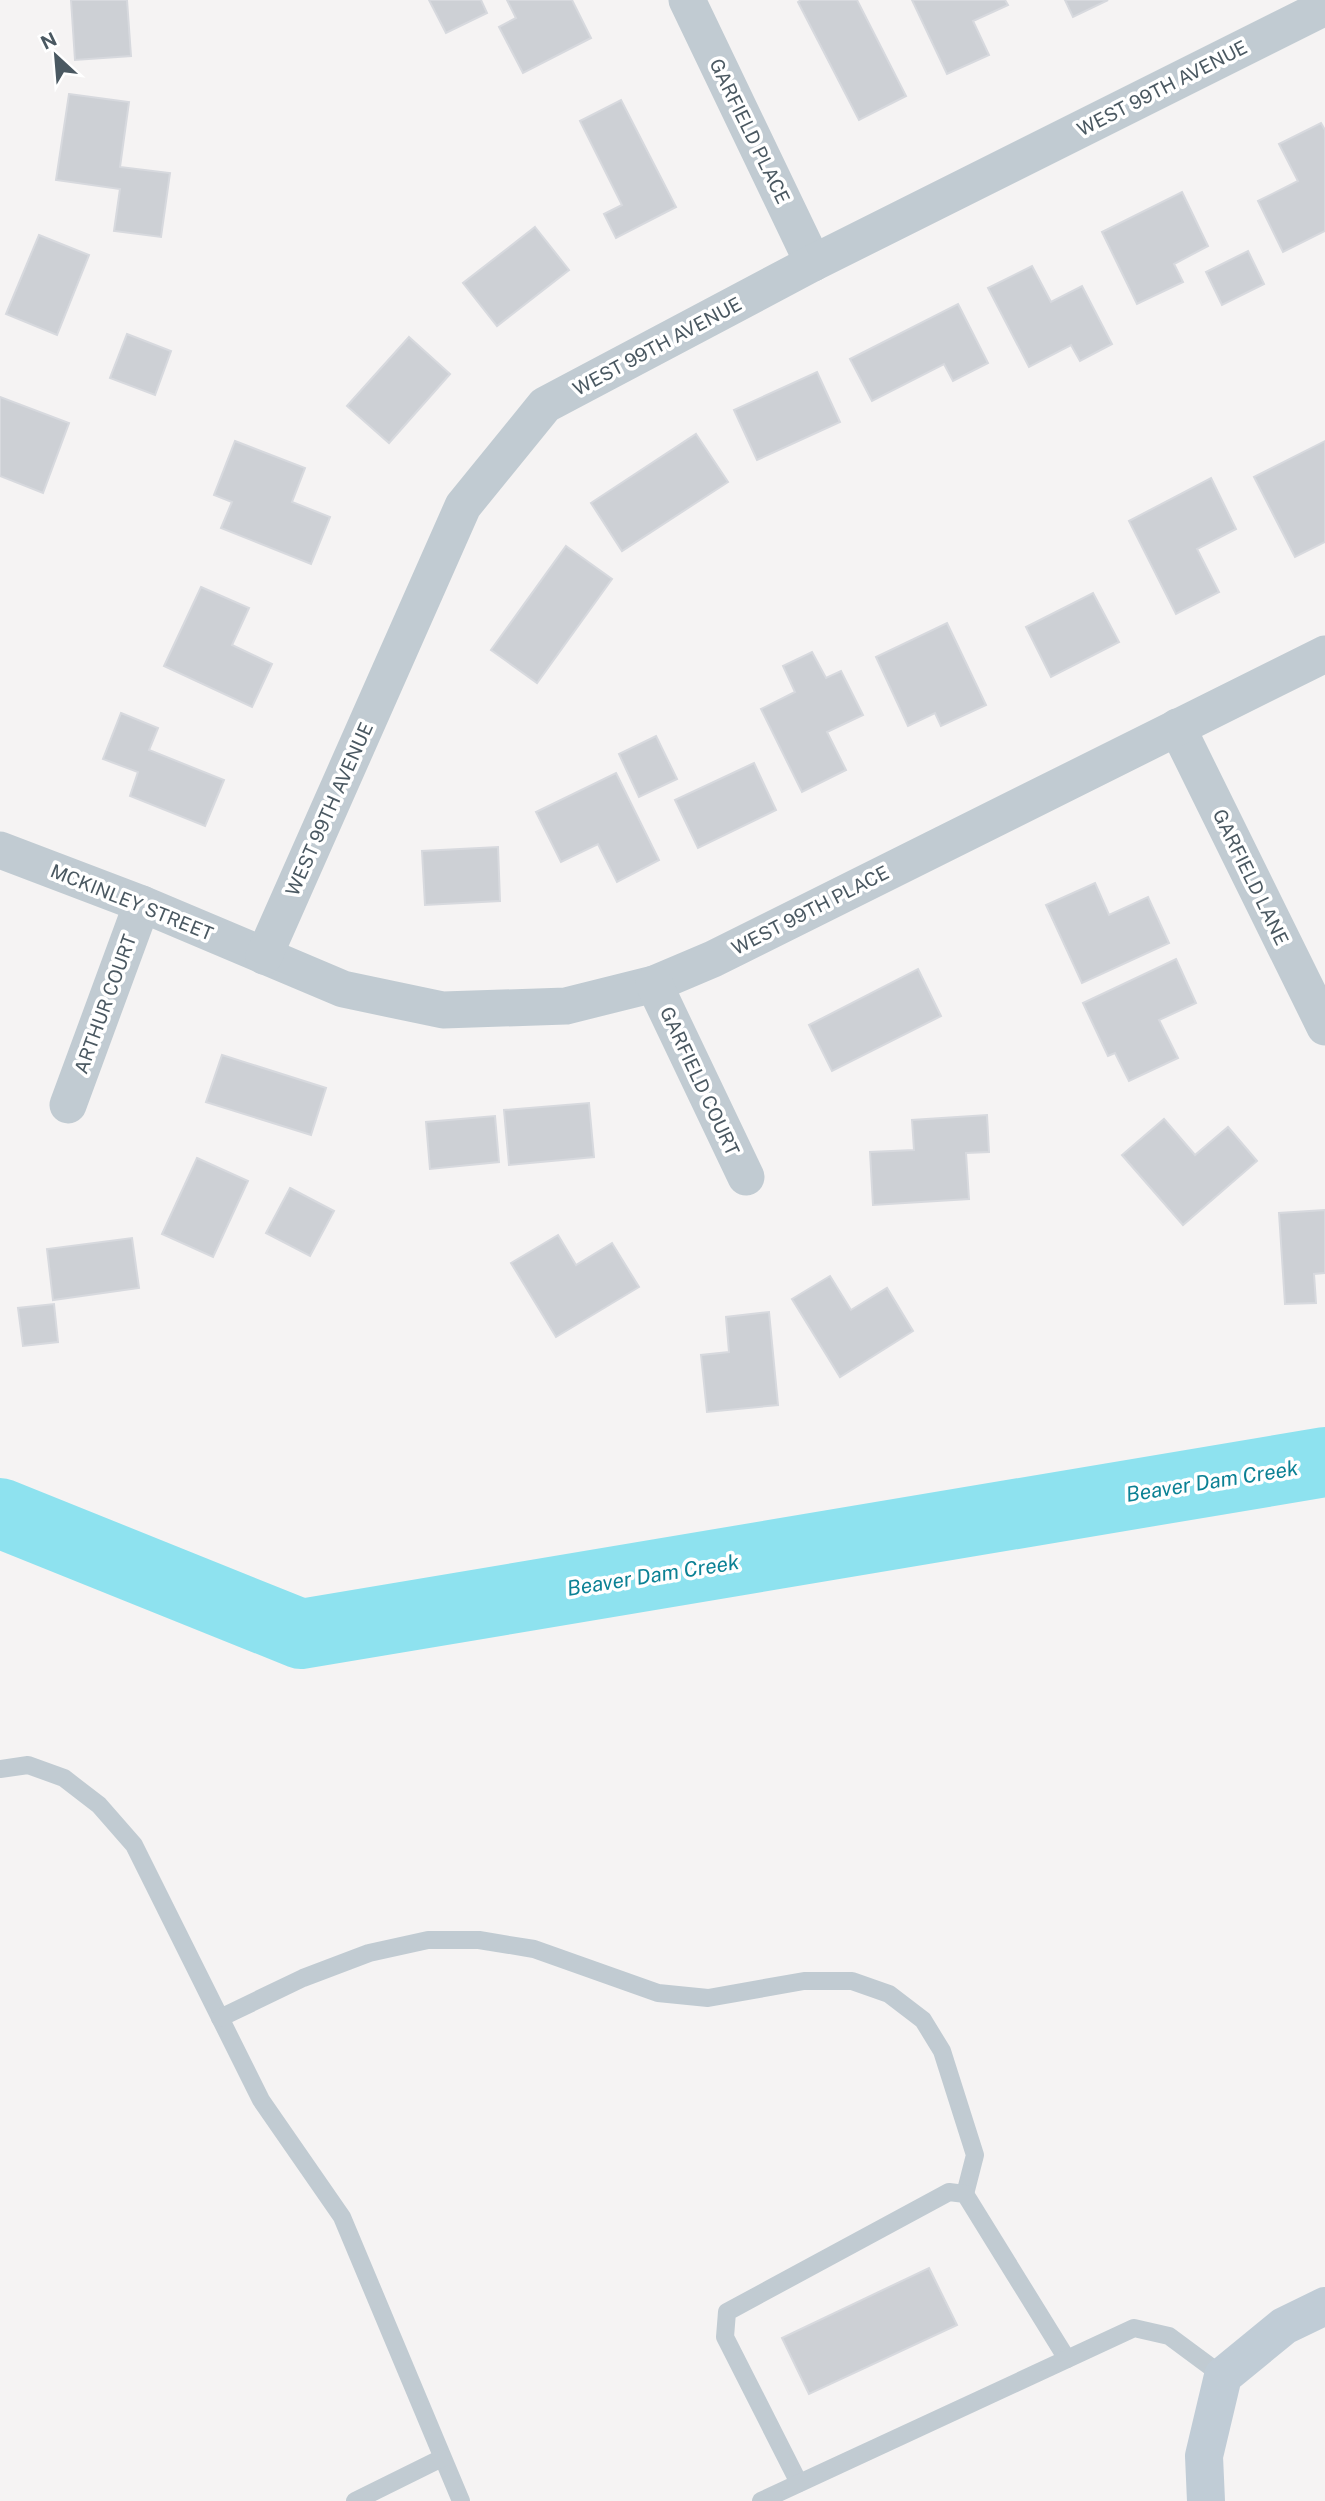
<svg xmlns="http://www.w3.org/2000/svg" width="1325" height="2501" viewBox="0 0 1325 2501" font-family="'Public Sans',sans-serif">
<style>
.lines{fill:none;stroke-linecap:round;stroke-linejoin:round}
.river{stroke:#8ee2ef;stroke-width:70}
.building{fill:#cdd0d5;stroke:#d7d9de;stroke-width:2}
.lane{stroke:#c1cbd2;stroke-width:18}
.street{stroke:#c1cbd2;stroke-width:37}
.secondary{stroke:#c0ccd6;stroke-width:38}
.labels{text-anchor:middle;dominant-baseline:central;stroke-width:7;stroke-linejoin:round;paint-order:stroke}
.street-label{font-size:19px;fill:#4a5861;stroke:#fff}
.water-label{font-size:21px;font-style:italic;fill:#0b8194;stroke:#fff}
</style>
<rect width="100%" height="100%" fill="#f5f3f3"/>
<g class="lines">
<polyline class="river" points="0,1513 301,1634 1325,1462"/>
</g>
<g class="building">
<polygon points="71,0 127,0 131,56 75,60"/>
<polygon points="429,0 481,0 487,13 446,33"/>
<polygon points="507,0 572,0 591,38 523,73 499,27 516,18"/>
<polygon points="801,0 857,0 906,96 859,120 798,2"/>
<polygon points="912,0 1005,0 1008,5 973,21 989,55 947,74"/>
<polygon points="1065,0 1108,0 1073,17"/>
<polygon points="69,94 129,102 120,167 170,173 161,237 114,231 120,189 56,180"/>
<polygon points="621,100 676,207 616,238 604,214 622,205 580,121"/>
<polygon points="1321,123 1325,130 1325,231 1283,252 1258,201 1298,181 1279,144"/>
<polygon points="1182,192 1208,246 1174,264 1183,282 1137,304 1102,232"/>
<polygon points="535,227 569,270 497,326 463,283"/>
<polygon points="39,235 89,255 57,335 6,314"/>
<polygon points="1248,251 1264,284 1222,305 1206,272"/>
<polygon points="1032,266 1051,302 1082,286 1112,344 1080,361 1071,345 1029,367 988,288"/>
<polygon points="958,304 988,363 953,381 944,364 872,401 850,359"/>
<polygon points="127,334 171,351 155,395 110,378"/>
<polygon points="409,337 450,374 389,443 347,406"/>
<polygon points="817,372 840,422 757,460 734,410"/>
<polygon points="0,397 69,423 43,493 0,476"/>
<polygon points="696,434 728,482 622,551 591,503"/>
<polygon points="235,441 305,468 292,502 330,517 311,564 221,528 232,502 214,495"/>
<polygon points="1325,441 1325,542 1295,557 1254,477"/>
<polygon points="1211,478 1236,529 1197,549 1219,592 1176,614 1129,521"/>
<polygon points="566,546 612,579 537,683 491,650"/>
<polygon points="201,587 249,608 232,645 272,664 252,707 164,666"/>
<polygon points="1093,593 1119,642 1051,677 1026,627"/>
<polygon points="947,623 986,705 941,726 935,713 908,726 876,657"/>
<polygon points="812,652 826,678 841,671 863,715 827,732 846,770 802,792 761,709 795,692 783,666"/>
<polygon points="121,713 158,728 149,750 224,780 205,826 130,796 138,772 103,759"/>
<polygon points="656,736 677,779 639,797 619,754"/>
<polygon points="754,763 776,810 698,848 675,800"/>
<polygon points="616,773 659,860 617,882 598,844 561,862 536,812"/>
<polygon points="498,847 500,901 425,905 422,851"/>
<polygon points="1095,883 1109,915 1148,897 1169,943 1082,983 1046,905"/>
<polygon points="1176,959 1196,1003 1159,1020 1178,1058 1129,1081 1115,1053 1108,1056 1083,1003"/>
<polygon points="918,969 941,1016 832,1071 809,1025"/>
<polygon points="222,1055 326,1088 311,1135 206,1102"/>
<polygon points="589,1103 594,1157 509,1165 504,1110"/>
<polygon points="987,1115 989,1152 966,1153 969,1199 873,1205 870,1152 914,1150 912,1120"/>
<polygon points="495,1116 499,1162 430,1169 426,1122"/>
<polygon points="1164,1119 1195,1155 1228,1127 1257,1161 1183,1225 1122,1155"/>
<polygon points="197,1158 248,1181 213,1257 162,1234"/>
<polygon points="290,1188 334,1211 310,1256 266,1233"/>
<polygon points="1325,1210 1325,1273 1314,1274 1316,1303 1285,1304 1279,1213"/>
<polygon points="558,1235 576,1265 612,1243 639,1287 556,1337 511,1263"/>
<polygon points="132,1238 139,1288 53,1300 47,1249"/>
<polygon points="830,1276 851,1310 887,1288 913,1331 840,1377 792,1299"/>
<polygon points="54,1304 58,1342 23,1346 18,1308"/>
<polygon points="769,1312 778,1405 707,1412 701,1355 729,1352 726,1317"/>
<polygon points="929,2268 957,2325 809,2394 782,2338"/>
</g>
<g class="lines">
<g class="lane">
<polyline points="0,1769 28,1765 64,1778 99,1805 134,1845 261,2100 342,2217 461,2501"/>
<polyline points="220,2018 303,1978 369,1953 428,1940 479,1940 534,1949 658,1993 708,1998 804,1981 852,1981 889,1994 923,2020 942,2051 975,2155 965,2194"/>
<polyline points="799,2483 725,2337 727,2312 949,2192 965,2194 1067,2359"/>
<polyline points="355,2501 442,2458"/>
<polyline points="761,2501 1134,2328 1169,2336 1223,2376"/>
</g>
<g class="street">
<polyline points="687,0 813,263"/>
<polyline points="1177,727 1325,1027"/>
<polyline points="0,850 142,904 343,989 443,1010 566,1006 654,984 713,959 1325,654"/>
<polyline points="264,956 463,506 545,405 813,263 1325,7"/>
<polyline points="654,984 746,1177"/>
<polyline points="68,1105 142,904"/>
</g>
<polyline class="secondary" points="1206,2501 1204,2456 1223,2376 1284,2326 1325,2306"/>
</g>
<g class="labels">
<g class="street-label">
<text transform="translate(1162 88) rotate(-27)">WEST 99TH AVENUE</text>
<text transform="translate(750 131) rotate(64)">GARFIELD PLACE</text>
<text transform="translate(657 346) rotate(-28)">WEST 99TH AVENUE</text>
<text transform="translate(329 809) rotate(-66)">WEST 99TH AVENUE</text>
<text transform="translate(1251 877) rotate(64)">GARFIELD LANE</text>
<text transform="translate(132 902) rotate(22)">MCKINLEY STREET</text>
<text transform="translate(810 910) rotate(-27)">WEST 99TH PLACE</text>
<text transform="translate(105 1004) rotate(-70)">ARTHUR COURT</text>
<text transform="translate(700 1081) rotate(65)">GARFIELD COURT</text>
</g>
<g class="water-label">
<text transform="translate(1212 1481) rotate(-9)">Beaver Dam Creek</text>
<text transform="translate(653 1575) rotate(-9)">Beaver Dam Creek</text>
</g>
</g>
<g transform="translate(56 56) rotate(334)" stroke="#ffffff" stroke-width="5" paint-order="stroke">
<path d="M0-5L12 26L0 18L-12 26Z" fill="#4a5861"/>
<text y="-10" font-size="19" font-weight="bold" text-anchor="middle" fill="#4a5861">N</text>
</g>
</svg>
